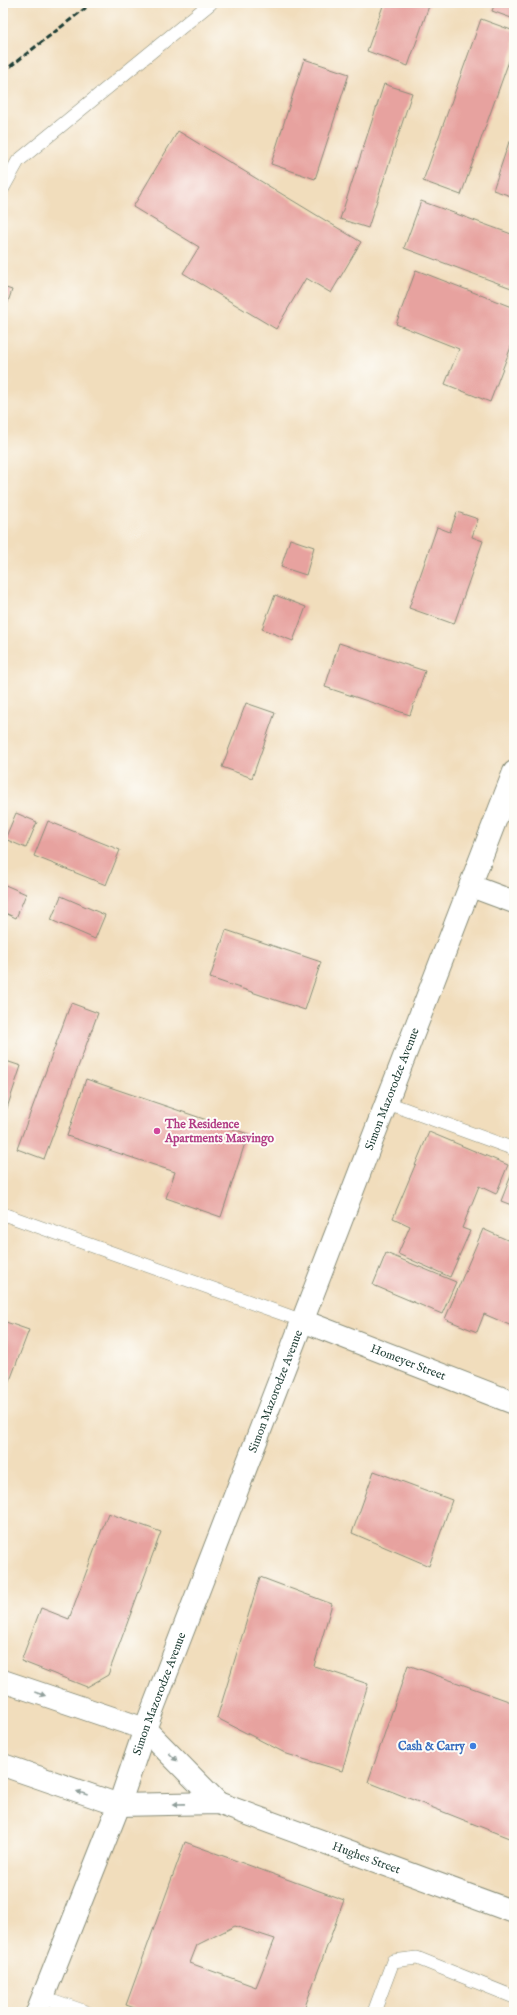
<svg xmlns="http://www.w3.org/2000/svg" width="517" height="2015" viewBox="0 0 517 2015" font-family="'IM FELL English',serif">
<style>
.building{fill:#e7a29f;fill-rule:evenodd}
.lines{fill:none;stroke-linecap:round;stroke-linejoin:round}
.service-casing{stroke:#888d78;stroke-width:14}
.minor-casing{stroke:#888d78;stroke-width:24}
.service{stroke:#fff;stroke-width:13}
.minor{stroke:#fff;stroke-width:22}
.rail{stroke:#1f3d34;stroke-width:3;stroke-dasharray:6 3;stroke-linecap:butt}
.oneway{fill:#8f9e9a}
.hotel-dot{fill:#d1479c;stroke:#fdfcf7;stroke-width:1.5}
.shop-dot{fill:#3f7fe0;stroke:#fdfcf7;stroke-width:1.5}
.labels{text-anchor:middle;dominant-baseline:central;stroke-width:4;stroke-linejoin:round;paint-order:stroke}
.street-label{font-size:12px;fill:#1f3d34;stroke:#fdfcf7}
.hotel-label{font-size:12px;font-weight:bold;fill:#b23c85;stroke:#fdfcf7;text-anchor:start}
.shop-label{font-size:12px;font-weight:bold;fill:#366cbe;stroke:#fdfcf7;text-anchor:end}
</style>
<rect width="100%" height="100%" fill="#fdfcf7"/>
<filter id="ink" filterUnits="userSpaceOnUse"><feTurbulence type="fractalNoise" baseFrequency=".025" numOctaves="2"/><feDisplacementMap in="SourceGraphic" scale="8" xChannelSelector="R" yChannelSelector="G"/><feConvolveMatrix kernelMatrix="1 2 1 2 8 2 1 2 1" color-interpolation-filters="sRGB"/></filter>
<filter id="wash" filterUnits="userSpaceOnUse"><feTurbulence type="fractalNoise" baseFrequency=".012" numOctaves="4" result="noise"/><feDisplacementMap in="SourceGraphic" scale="16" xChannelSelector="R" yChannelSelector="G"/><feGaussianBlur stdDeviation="0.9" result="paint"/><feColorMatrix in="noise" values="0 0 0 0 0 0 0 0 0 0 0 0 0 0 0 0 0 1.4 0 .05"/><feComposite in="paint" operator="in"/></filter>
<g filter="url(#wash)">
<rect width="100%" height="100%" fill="#f1ddbc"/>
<g id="blocks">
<g class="building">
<polygon points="384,3 430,3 408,66 367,51"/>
<polygon points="495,3 514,3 514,19 492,11"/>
<polygon points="481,19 514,31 514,47 461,195 423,181"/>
<polygon points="304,59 349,74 315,179 271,164"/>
<polygon points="384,84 412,93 368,228 340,219"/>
<polygon points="178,131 361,242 331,293 306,278 276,329 183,273 199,247 133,207"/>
<polygon points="509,142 514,143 514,197 493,190"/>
<polygon points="421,201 514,235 514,289 404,248"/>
<polygon points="416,270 514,308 514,339 490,402 445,384 459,349 396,324"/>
<polygon points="3,287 12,290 3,317"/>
<polygon points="457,512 478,519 472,537 483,541 454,624 409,608 437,527 450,532"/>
<polygon points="290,539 314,547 306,575 281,567"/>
<polygon points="275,595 306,607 293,641 262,629"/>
<polygon points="339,643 425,671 410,715 325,687"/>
<polygon points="246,703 275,713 252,778 222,767"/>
<polygon points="16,813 37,822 26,848 5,839"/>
<polygon points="48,821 120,850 106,885 34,856"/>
<polygon points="3,884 26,894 16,918 3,912"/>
<polygon points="61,896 105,915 95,939 51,920"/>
<polygon points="226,930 321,962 305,1010 210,978"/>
<polygon points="71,1003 98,1013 44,1159 17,1149"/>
<polygon points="3,1060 21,1066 3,1120"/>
<polygon points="86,1079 248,1134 221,1217 166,1198 175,1172 67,1136"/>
<polygon points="429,1132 508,1165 496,1194 479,1186 462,1228 470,1231 450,1277 398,1254 410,1226 393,1218"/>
<polygon points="514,1168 514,1206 501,1201"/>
<polygon points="483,1229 514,1243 514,1327 484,1314 477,1332 445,1319"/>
<polygon points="386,1253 456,1282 442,1314 373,1285"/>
<polygon points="3,1321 29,1330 9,1383 3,1381"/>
<polygon points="374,1471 452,1500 429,1566 352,1533"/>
<polygon points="108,1513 161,1532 108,1675 87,1687 21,1661 41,1608 69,1619"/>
<polygon points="260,1577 332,1604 314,1666 368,1684 342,1771 287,1754 217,1718"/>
<polygon points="408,1665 514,1703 514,1840 368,1782"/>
<path d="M185,1842l159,58 -41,112h-157l-20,-7zM235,1926l40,13 -19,48 -66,-24 7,-18z"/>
</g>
</g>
</g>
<g filter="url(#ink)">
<use href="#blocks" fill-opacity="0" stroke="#888d78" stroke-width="1"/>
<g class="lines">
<g class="service-casing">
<g id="service">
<polyline points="3,188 18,161 211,3"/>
<polyline points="388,1103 514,1149"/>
<polyline points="3,1214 303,1321"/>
<polyline points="43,1997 86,2012"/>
<polyline points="374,2012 393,1961 417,1958 514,1997"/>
</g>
</g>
<g class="minor-casing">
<g id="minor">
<polyline points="471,886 514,902"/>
<path id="s1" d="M303,1321l211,82"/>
<polyline points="3,1681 145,1729 218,1803"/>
<path id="s2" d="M3,1765l116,40 99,-2 296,109"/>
<path id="s3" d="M37,2012l82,-207 26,-76 369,-957"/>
</g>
</g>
<use href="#service" class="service"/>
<use href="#minor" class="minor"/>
<polyline class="rail" points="3,72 92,3"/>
</g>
<defs><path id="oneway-solid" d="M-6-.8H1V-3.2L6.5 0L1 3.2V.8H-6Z"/></defs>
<g class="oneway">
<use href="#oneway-solid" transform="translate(40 1694) rotate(19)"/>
<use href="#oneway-solid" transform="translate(173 1757) rotate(45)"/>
<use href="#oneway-solid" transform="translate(82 1793) rotate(-161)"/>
<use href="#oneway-solid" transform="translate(179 1804) rotate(179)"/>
</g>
</g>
<circle class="hotel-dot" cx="157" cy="1131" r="4"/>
<circle class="shop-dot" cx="473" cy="1746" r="4"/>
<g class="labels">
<g class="street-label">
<text stroke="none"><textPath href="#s3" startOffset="989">Simon Mazorodze Avenue</textPath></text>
<text stroke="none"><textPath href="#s1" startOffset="113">Homeyer Street</textPath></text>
<text stroke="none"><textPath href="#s3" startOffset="665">Simon Mazorodze Avenue</textPath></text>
<text stroke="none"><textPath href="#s3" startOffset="341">Simon Mazorodze Avenue</textPath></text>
<text stroke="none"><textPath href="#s2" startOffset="380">Hughes Street</textPath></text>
</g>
<g class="hotel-label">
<text x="165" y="1124">The Residence<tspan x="165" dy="14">Apartments Masvingo</tspan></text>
</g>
<g class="shop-label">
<text x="465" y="1746">Cash &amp; Carry</text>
</g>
</g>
<rect width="517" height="2015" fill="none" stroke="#fdfcf7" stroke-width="16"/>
</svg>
